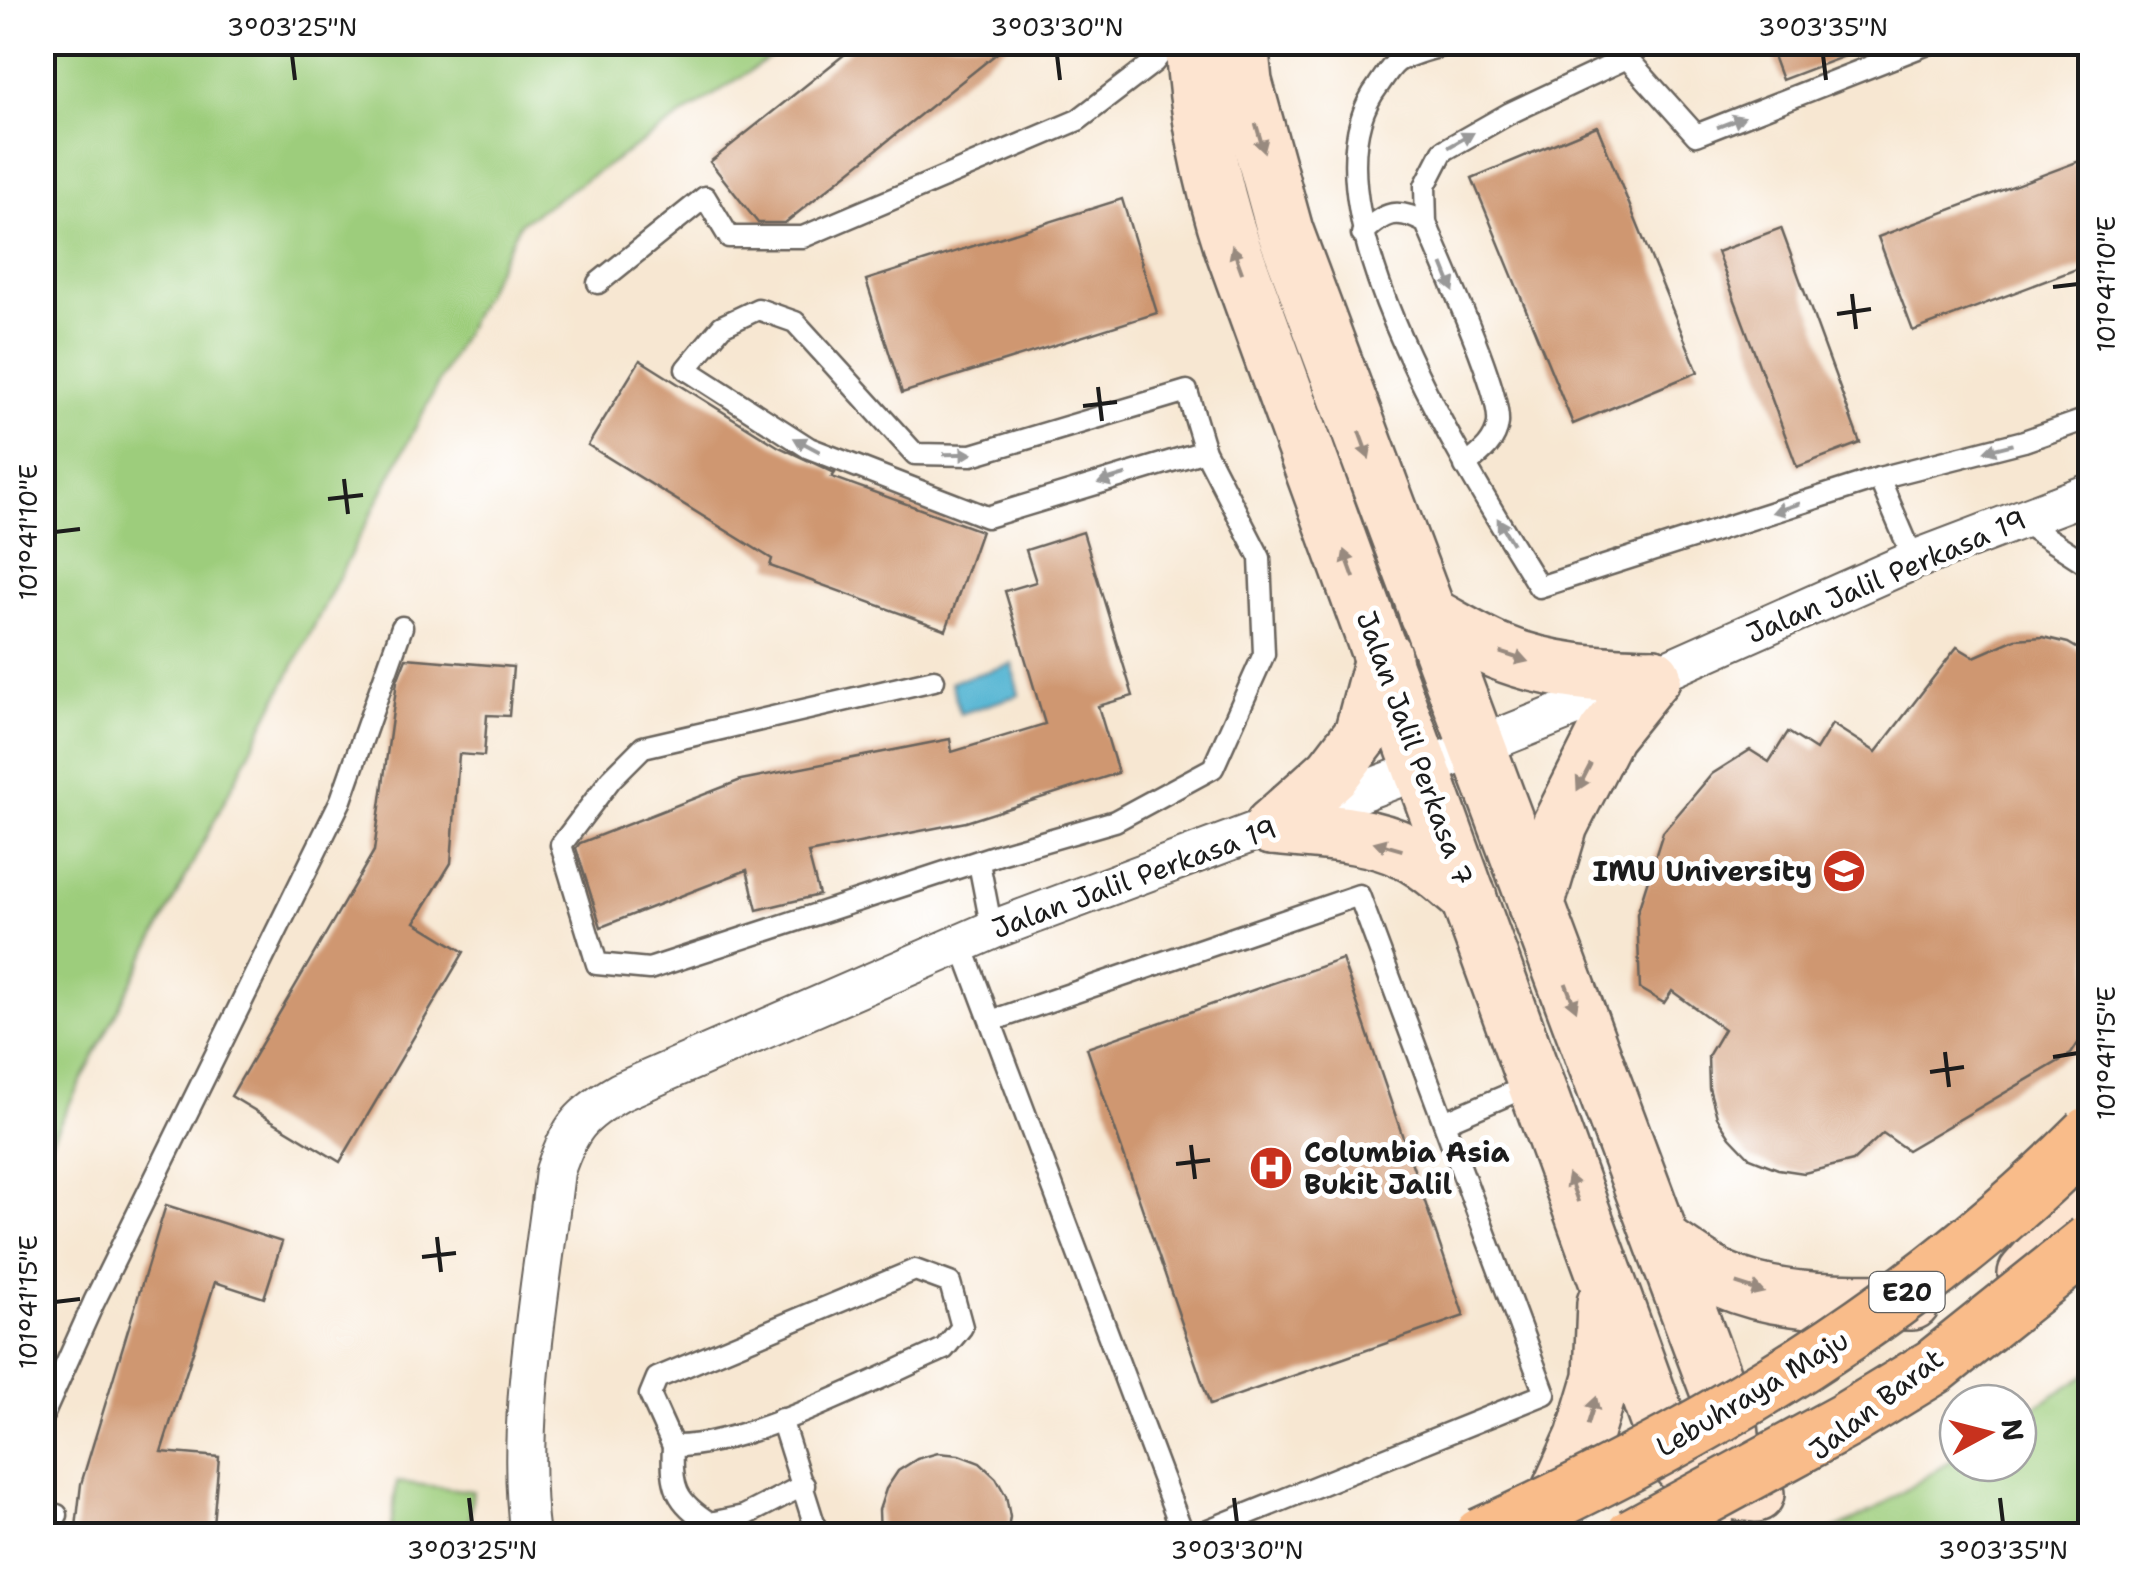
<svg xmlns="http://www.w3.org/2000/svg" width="2133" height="1578" viewBox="0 0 2133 1578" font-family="'Shantell Sans',sans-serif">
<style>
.green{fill:#9dcd7c;stroke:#5c744c;stroke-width:2.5}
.water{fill:#55b5d3;stroke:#386878;stroke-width:2.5}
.building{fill:#cf9771}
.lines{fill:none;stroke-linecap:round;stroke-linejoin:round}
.lane-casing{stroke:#69635c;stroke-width:25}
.street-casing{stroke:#69635c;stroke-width:42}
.secondary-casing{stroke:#69635c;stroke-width:60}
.lane{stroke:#fff;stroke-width:20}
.street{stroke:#fff;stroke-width:38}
.secondary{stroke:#fde4d0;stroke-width:55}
.highway-bridge-casing{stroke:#69635c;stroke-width:60;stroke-linecap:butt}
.highway-bridge{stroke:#f9bc8a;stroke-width:55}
.oneway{fill:#999}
.oneway2{fill:#988a7f}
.ticks{fill:none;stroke:#1c1c1c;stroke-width:4}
.labels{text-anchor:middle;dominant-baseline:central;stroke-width:10;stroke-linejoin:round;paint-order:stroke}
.shield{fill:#fff;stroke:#606060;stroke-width:2.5}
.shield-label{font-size:25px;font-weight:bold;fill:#1c1c1c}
.street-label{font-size:28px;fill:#1c1c1c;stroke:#fff}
.poi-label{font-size:28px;font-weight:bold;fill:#1c1c1c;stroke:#fff;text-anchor:end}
.neatline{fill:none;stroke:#1c1c1c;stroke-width:4}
.ticks-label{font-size:25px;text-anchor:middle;fill:#1c1c1c}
</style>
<rect width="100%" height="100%" fill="#fff"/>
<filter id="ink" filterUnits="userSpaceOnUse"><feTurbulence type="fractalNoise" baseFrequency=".01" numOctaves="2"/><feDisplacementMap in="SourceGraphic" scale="20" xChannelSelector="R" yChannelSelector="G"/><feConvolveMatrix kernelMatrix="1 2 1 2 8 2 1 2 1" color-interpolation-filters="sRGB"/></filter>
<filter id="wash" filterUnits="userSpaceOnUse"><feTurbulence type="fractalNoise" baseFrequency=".0048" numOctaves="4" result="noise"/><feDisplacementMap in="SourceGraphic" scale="40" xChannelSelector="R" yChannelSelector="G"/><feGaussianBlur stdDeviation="2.25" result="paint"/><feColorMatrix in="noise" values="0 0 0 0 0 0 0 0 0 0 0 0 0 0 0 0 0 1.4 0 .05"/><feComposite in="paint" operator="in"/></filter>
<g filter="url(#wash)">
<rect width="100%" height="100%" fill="#f7e7d2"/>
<g class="green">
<polygon points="43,42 792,43 520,223 43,1156"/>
<polygon points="2090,1372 2090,1535 1822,1535 1871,1512 1958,1456 1958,1463 2018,1463 2018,1418"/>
<polygon points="397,1482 473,1491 468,1535 390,1535"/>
</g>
<polygon class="water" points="1012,664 1019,695 960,714 951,682"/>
<g id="blocks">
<g class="building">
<polygon points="860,42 1011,42 785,223 758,223 710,162"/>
<polygon points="1768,42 1873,42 1874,45 1782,80"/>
<polygon points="1597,126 1698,372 1573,424 1472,178"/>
<polygon points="2090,157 2090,264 1913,331 1878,237"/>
<polygon points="1122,199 1157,313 902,393 866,280"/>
<polygon points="1781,228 1860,443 1797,467 1717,252"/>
<polygon points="640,360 779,447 835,473 832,477 981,531 946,630 770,566 772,559 588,445"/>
<polygon points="1083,532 1133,696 1098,706 1118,773 966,822 808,853 819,895 757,910 747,870 601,927 576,848 580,843 741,780 950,739 952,752 1045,724 1005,591 1036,582 1026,550"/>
<polygon points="2043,637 2068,643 2090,656 2090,1025 2071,1054 1907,1150 1883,1133 1853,1161 1804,1173 1778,1169 1750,1158 1730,1137 1717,1117 1709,1088 1708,1056 1724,1029 1672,991 1664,1003 1640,989 1637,914 1663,832 1712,774 1750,750 1769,762 1788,732 1816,750 1832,724 1876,752 1957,647 1974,657 2015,639"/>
<polygon points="406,658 513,667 509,716 487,715 484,756 459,754 451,863 415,922 464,952 340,1162 231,1096 374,851 397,681"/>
<polygon points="1342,959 1464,1316 1210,1405 1087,1048"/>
<polygon points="166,1205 282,1242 264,1298 215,1282 161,1452 219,1457 212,1536 75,1536 81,1484"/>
<polygon points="938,1453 959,1455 980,1463 996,1478 1006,1496 1010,1517 1007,1536 880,1536 879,1510 886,1489 898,1471 917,1459"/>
</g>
</g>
</g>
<g filter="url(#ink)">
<use href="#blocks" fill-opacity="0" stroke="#69635c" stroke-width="2.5"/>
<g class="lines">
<g class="lane-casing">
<g id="lane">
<path d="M1455,42c-17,6 -43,10 -58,20 -7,5 -14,17 -19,24 -87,114 98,398 161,501l340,-109 145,-37 66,-23"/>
<polyline points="1426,223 1425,186 1443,151 1510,113 1627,58 1696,135 1933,42"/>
<path d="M1362,234c23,-22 35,-27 64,-11 15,38 75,167 72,200 -2,20 -19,32 -33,43"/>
<polyline points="598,283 705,197 729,237 803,237 1078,120 1154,62 1170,42"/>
<polyline points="1879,478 1914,560"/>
<polyline points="2019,520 2090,566"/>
<polyline points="934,680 643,747 611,779 561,845 597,964 649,969 1000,854 1115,821 1213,768 1264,654 1260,558 1205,451 1187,391 972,455 915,454 795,322 758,309 722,326 686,369 809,448 987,517 1205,451"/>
<polyline points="979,863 992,930"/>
<polyline points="961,943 1184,1536"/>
<polyline points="991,1021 1359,895 1545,1394 1193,1536"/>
<polyline points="1444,1122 1533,1084"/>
<path d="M915,1270l35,13 12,44 -18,22c-69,30 -200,99 -271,97l-23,-51 7,-17z"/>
<polyline points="42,1418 94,1302 341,800 402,627"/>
<polyline points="781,1419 818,1536"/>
<path d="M673,1446c-2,41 2,55 37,77l34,-7 60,-31"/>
<polyline points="42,1511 57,1515"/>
</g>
</g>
<g class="street-casing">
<path id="street" d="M530,1536c-16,-115 12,-251 25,-365 15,-44 25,-56 65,-79l372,-162 430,-161 231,-93 261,-116 176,-67"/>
</g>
<g class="secondary-casing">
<g id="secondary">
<path d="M1193,42c4,72 18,140 40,207l434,1197c25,41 44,43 89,48"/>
<path d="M1240,42l4,40 41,149 443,1186c11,43 -7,65 -26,102"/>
<path d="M1427,614c23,12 46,27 70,37 50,21 103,24 156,25"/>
<path d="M1272,827c43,5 94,5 133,24 24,11 44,31 64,47"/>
<polyline points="1272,827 1333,772 1362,734 1383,655"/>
<polyline points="1536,906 1560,825 1606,734 1653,676"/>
<path d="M1664,1243c19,12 39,28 60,37 59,26 125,21 188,22"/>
<polyline points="2026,1274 2090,1202"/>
<polyline points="1555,1501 1584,1437 1602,1377 1605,1303"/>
</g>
</g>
<use href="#lane" class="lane"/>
<use href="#street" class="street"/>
<use href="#secondary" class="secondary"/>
<g class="highway-bridge-casing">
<g id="highway-bridge">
<path d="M1481,1536c225,-102 434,-226 609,-402"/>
<polyline points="1633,1536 1845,1421 1935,1366 2090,1242"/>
</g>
</g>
<use href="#highway-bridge" class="highway-bridge"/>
</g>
<defs><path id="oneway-solid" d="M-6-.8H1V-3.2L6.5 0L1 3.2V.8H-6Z" transform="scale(2.5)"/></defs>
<g class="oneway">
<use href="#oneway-solid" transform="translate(1731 122) rotate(-21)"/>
<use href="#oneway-solid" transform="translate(1461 140) rotate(-30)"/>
<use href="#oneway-solid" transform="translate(1448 278) rotate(68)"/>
<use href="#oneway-solid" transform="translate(807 445) rotate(-152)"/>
<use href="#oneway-solid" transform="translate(1998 448) rotate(166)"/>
<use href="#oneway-solid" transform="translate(958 454) rotate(-1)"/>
<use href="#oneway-solid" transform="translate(1112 479) rotate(163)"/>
<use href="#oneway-solid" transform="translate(1786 508) rotate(162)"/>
<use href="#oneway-solid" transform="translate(1505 531) rotate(-121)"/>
</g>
<g class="oneway2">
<use href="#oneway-solid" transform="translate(1260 138) rotate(74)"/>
<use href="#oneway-solid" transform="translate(1237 259) rotate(-110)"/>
<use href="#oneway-solid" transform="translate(1364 445) rotate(70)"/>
<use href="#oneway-solid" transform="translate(1349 564) rotate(-110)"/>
<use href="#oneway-solid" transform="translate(1514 657) rotate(18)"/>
<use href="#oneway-solid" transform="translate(1584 777) rotate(117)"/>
<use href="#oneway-solid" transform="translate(1388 846) rotate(-164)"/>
<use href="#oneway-solid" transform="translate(1571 997) rotate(69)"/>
<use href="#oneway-solid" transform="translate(1573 1188) rotate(-110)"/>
<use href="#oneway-solid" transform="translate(1750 1288) rotate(18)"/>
<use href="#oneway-solid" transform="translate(1592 1411) rotate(-73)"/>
</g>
</g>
<path class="ticks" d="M292,55l3,25M1057,55l3,25M1823,55l3,25M2053,287l25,-3M1852,294l4,35M1837,314l34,-5M1098,387l4,34M1083,406l34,-4M344,479l4,35M328,499l35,-4M55,532l25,-3M1945,1052l4,35M2053,1057l25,-4M1930,1072l34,-5M1191,1145l4,34M1176,1164l34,-4M437,1237l4,35M422,1257l34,-4M55,1302l25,-3M469,1498l3,25M1234,1498l3,25M2000,1498l3,25"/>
<defs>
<g id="university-disc" transform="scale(2.25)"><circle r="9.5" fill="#c8321e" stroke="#fff"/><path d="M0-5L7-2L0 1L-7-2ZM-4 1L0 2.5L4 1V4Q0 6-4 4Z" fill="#fff"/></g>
<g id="hospital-disc" transform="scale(2.25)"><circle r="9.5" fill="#c8321e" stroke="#fff"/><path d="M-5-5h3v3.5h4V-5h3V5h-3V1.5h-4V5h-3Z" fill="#fff"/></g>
</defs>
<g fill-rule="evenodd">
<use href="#university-disc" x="1844" y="871"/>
<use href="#hospital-disc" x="1271" y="1168"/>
</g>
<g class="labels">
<rect class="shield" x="1869.5" y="1272" width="75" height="40" rx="8"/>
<g class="shield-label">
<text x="1907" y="1292">E20</text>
</g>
<g class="street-label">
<text transform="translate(1886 576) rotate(-23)">Jalan Jalil Perkasa 19</text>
<text transform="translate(1415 748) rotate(70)">Jalan Jalil Perkasa 7</text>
<text transform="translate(1134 878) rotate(-20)">Jalan Jalil Perkasa 19</text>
<text transform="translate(1752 1393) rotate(-31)">Lebuhraya Maju</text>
<text transform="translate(1876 1404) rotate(-38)">Jalan Barat</text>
</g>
<g class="poi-label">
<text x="1812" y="871">IMU University</text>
<text x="1304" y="1152" text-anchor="start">Columbia Asia<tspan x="1304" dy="32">Bukit Jalil</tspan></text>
</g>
</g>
<rect width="2133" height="1578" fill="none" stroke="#fff" stroke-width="110"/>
<g transform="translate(1988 1433) rotate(83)"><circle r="48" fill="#ffffff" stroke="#a4a4a4" stroke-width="2.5"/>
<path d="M0-8L18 38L0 25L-18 38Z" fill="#c8321e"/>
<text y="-15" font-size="28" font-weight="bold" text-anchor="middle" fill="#1c1c1c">N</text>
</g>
<rect x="55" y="55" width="2023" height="1468" class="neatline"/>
<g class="ticks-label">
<text x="292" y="36">3°03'25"N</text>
<text x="1057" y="36">3°03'30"N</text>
<text x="1823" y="36">3°03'35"N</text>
<text transform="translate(2106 284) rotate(-90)" y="9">101°41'10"E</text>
<text transform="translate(28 532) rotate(-90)" y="9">101°41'10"E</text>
<text transform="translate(2106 1053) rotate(-90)" y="9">101°41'15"E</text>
<text transform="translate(28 1302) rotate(-90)" y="9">101°41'15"E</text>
<text x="472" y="1559">3°03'25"N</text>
<text x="1237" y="1559">3°03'30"N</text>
<text x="2003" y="1559">3°03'35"N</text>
</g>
</svg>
